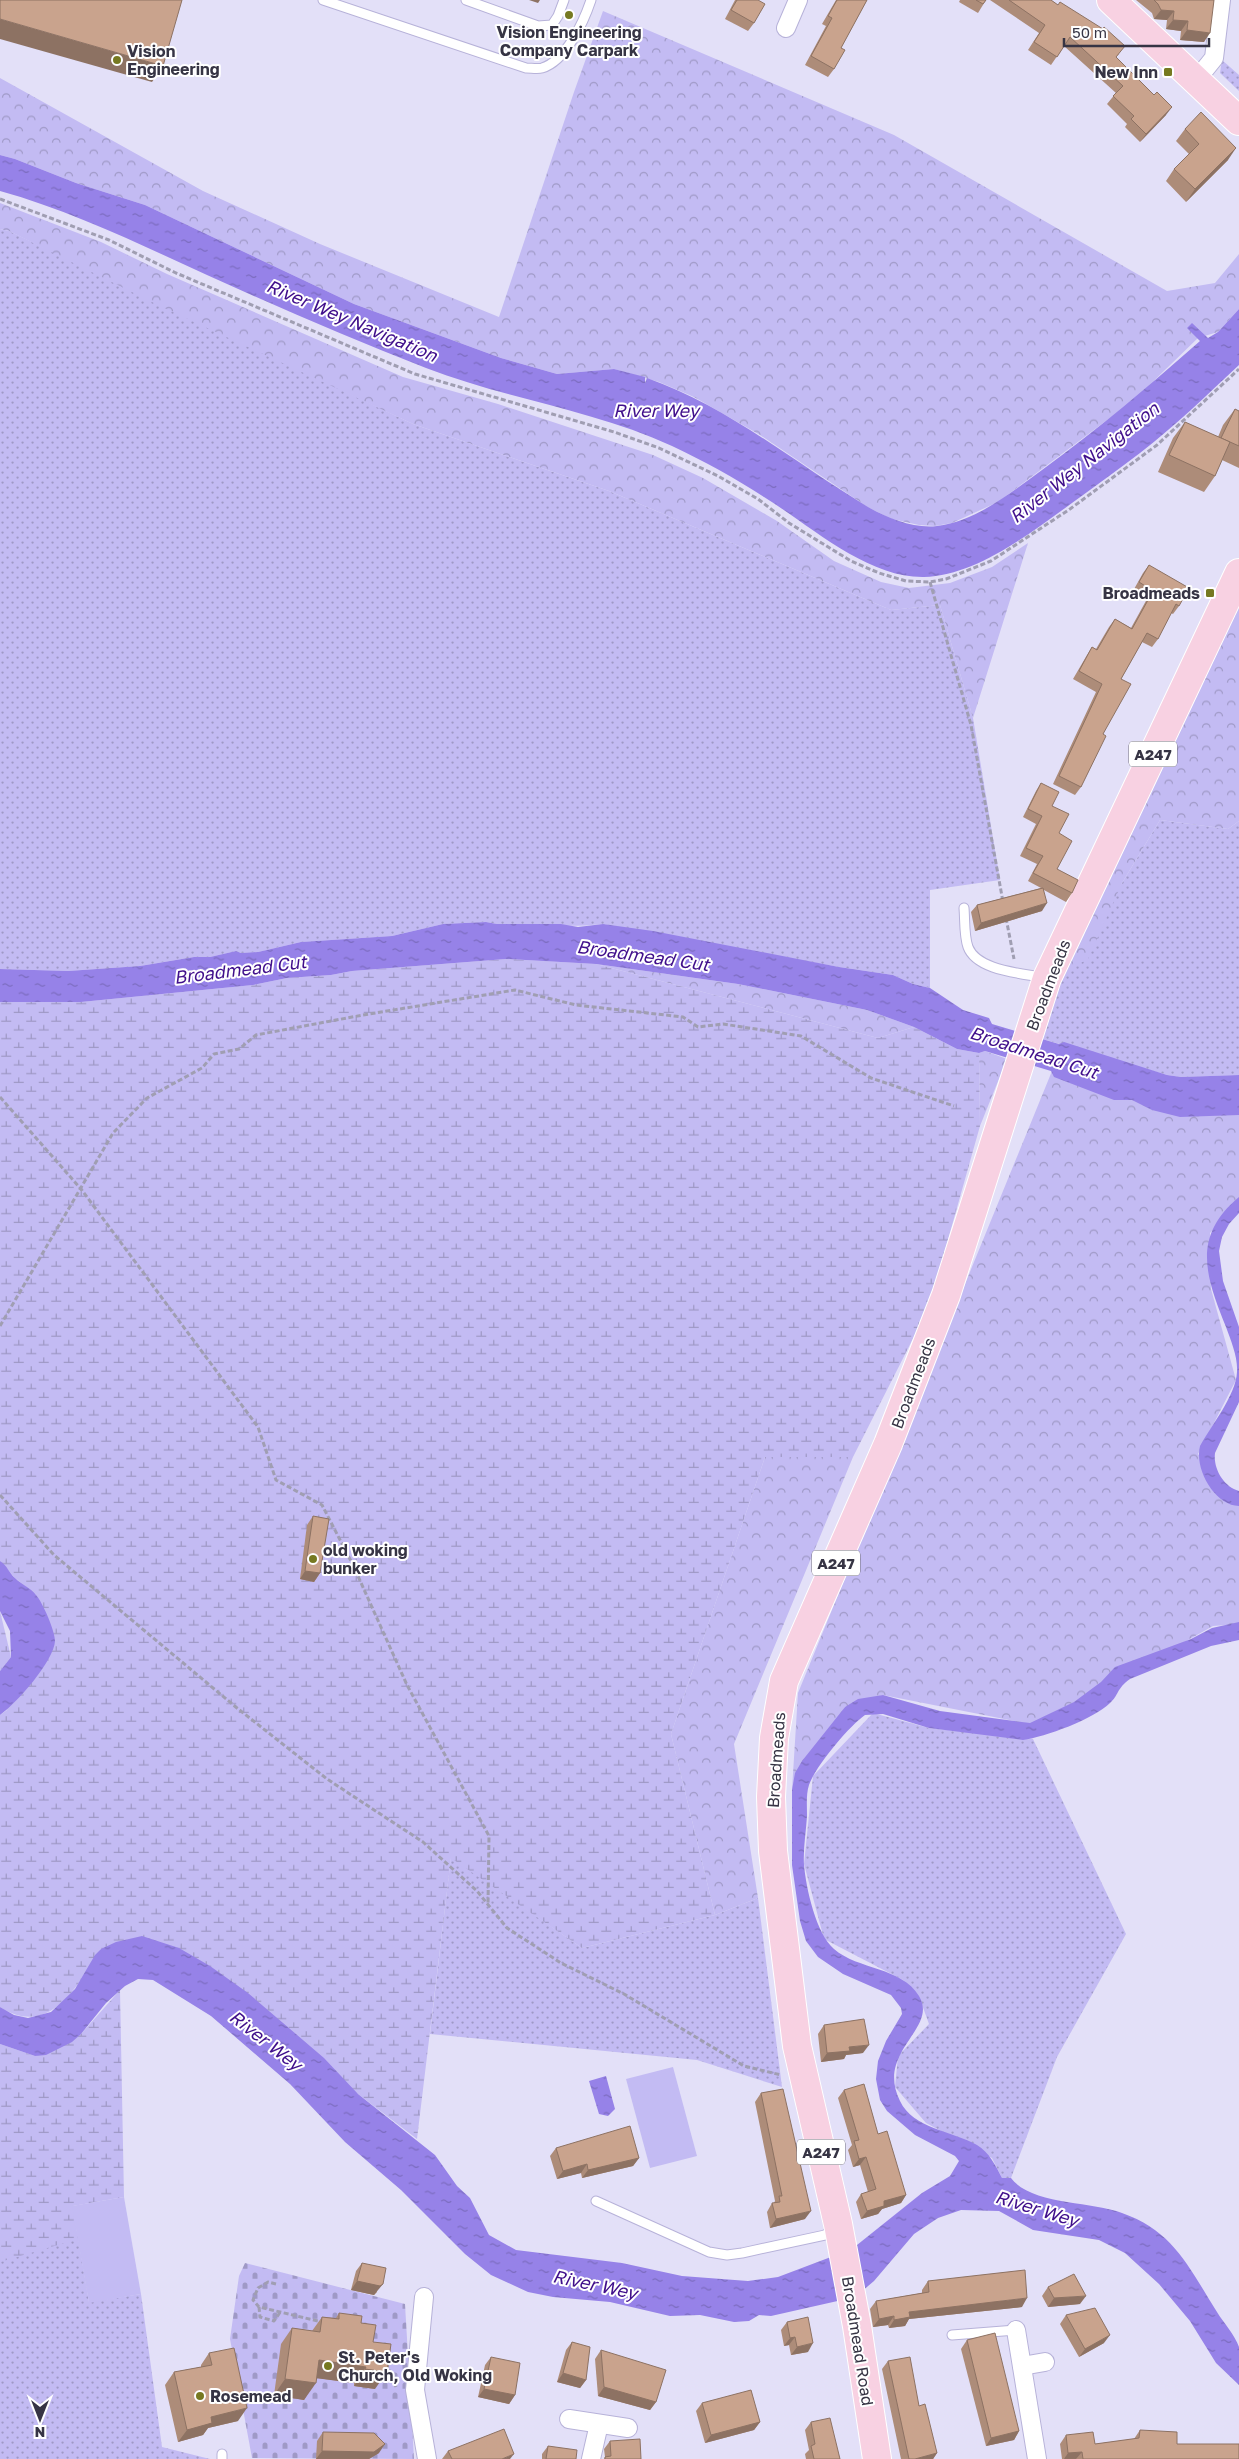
<svg xmlns="http://www.w3.org/2000/svg" width="1239" height="2459" viewBox="0 0 1239 2459" font-family="'Golos Text',sans-serif">
<style>
.grass{fill:url(#grass-dots)}
.forest{fill:url(#forest-crowns)}
.wetland{fill:url(#wetland-marsh)}
.cemetery{fill:url(#cemetery-stones)}
.park{fill:#c3bbf3}
.water{fill:url(#water-ripples)}
.lines{fill:none;stroke-linecap:round;stroke-linejoin:round}
.service-casing{stroke:#b7b2d9;stroke-width:11}
.minor-casing{stroke:#b7b2d9;stroke-width:20}
.primary-casing{stroke:#fff;stroke-width:30}
.path{stroke:#a09eb2;stroke-width:3;stroke-dasharray:5 2.5;stroke-linecap:butt}
.service{stroke:#fff;stroke-width:9}
.minor{stroke:#fff;stroke-width:18}
.primary{stroke:#f8d1e2;stroke-width:28}
.wall{fill:#ad8c79}
.shaded-wall{fill:#8d7263}
.building{fill:#c9a38d;stroke:#8d7263}
.poi-dot{fill:#767921;stroke:#fff;stroke-width:2}
.labels{text-anchor:middle;dominant-baseline:central;stroke-width:4;stroke-linejoin:round;paint-order:stroke}
.shield{fill:#fff;stroke:#72717c;stroke-width:1}
.shield-label{font-size:15px;font-weight:bold;fill:#363444}
.poi-label{font-size:16px;font-weight:bold;fill:#363444;stroke:#fff;text-anchor:start}
.street-label{font-size:16px;fill:#363444;stroke:#fff}
.water-label{font-size:18px;font-style:italic;fill:#400f8b;stroke:#fff}
</style>
<defs>
<pattern id="grass-dots" width="8" height="8" patternUnits="userSpaceOnUse" patternTransform="scale(1.25)"><rect width="8" height="8" fill="#c3bbf3"/><path d="M2 2h.1M6 6h.1" fill="none" stroke="#9f99c6" stroke-width="1.8" stroke-linecap="round"/></pattern>
<pattern id="forest-crowns" width="20" height="18" patternUnits="userSpaceOnUse" patternTransform="scale(1.25)"><rect width="20" height="18" fill="#c3bbf3"/><path d="M2 6a3 3 0 1 1 6 0M12 15a3 3 0 1 1 6 0" fill="none" stroke="#9f99c6"/></pattern>
<pattern id="wetland-marsh" width="20" height="14" patternUnits="userSpaceOnUse" patternTransform="scale(1.25)"><rect width="20" height="14" fill="#c3bbf3"/><path d="M1 5h8M5 5V1M11 12h8M15 12V8" fill="none" stroke="#9f99c6"/></pattern>
<pattern id="cemetery-stones" width="16" height="16" patternUnits="userSpaceOnUse" patternTransform="scale(1.25)"><rect width="16" height="16" fill="#c3bbf3"/><path d="M2 7V4a2 2 0 0 1 4 0v3zM10 15v-3a2 2 0 0 1 4 0v3z" fill="#9f99c6"/></pattern>
<pattern id="water-ripples" width="26" height="14" patternUnits="userSpaceOnUse" patternTransform="scale(1.25)"><rect width="26" height="14" fill="#9682e8"/><path d="M2 4q2-2 4 0t4 0M15 11q2-2 4 0t4 0" fill="none" stroke="#7b6bbe"/></pattern>
</defs>
<rect width="100%" height="100%" fill="#e3e0f8"/>
<g class="grass">
<polygon points="1222,60 1239,75 1239,91 1220,73"/>
<path d="M0,229l9,2 404,193 196,67 282,119 49,-5 33,113 27,162 -70,10v98l-17,-4 -20,-9 -54,-8 -236,-43c-35,4 -71,0 -106,0l-11,-2 -43,2 -51,12 -91,6 -43,10 -17,1 -5,-2 -26,6h-16l-54,9 -72,5 -68,-2z"/>
<polygon points="1160,820 1228,829 1239,821 1239,1075 1181,1077 1167,1075 1039,1038 1060,974 1122,883"/>
<polygon points="873,1713 929,1728 1033,1739 1126,1934 1057,2057 1011,2178 1002,2178 992,2158 926,2123 895,2087 898,2056 929,2024 921,2002 903,1980 824,1939 804,1864 813,1776"/>
<polygon points="451,1857 582,1948 715,1915 758,1898 782,2087 697,2060 430,2034"/>
<polygon points="77,2231 89,2302 141,2294 162,2447 210,2459 0,2459 0,2258"/>
</g>
<g class="forest">
<polygon points="603,11 894,135 1167,291 1215,283 1239,254 1239,309 1218,332 1198,338 1135,399 998,502 952,523 935,526 919,525 892,519 869,508 760,435 694,397 659,382 614,369 557,374 501,358 354,304 145,205 76,183 15,159 0,155 0,78 203,191 320,244 499,317 574,92"/>
<polygon points="0,203 101,242 167,274 403,377 498,404 653,455 703,478 777,521 834,561 881,582 909,588 950,583 992,567 1028,543 973,718 940,605 891,610 609,491 413,424 160,306 9,231 0,229"/>
<polygon points="1239,594 1239,821 1228,829 1160,820 1122,883 1088,959 1060,974"/>
<polygon points="596,964 738,984 867,1010 914,1027 878,1038"/>
<polygon points="985,1051 1007,1059 980,1126 979,1053"/>
<polygon points="1052,1071 1239,1111 1239,1203 1210,1233 1211,1289 1236,1380 1198,1454 1239,1504 1239,1624 1213,1626 1097,1691 1030,1724 883,1695 845,1707 792,1790 798,1693"/>
<polygon points="765,1457 853,1457 734,1744 758,1898 715,1915 671,1734"/>
</g>
<g class="wetland">
<path d="M506,959l90,5 282,74 36,-11 43,22 22,4 1,73 -51,181 -76,150h-88l-94,277 44,181 -133,33 -131,-90 -34,281 -59,-45 -257,-145c-23,36 -51,90 -101,58v-292l7,-5 29,-115 -21,-17 -15,-17v-559h81l172,-17 34,-7 44,-3 21,-4z"/>
<polygon points="0,1611 11,1657 0,1671"/>
<polygon points="120,1990 124,2197 73,2206 78,2239 0,2262 0,2044 35,2056 81,2034"/>
</g>
<polygon class="cemetery" points="245,2263 405,2304 414,2459 252,2458 230,2339 239,2276"/>
<g class="park">
<polygon points="673,2067 697,2156 650,2168 626,2079"/>
<polygon points="124,2197 141,2294 89,2303 72,2206"/>
</g>
<g class="water">
<path d="M0,155l15,4 61,24 69,22 209,99 147,54 56,16 57,-5 31,8v6l2,-5c82,29 148,85 221,129 19,11 47,22 69,19 40,-5 73,-33 105,-56 55,-40 107,-84 158,-129l-13,-13 5,-5 16,15 10,-6 21,-23v56c-32,30 -64,61 -99,88 -22,17 -45,33 -68,50 -40,29 -96,73 -148,74 -57,1 -113,-51 -160,-80 -29,-19 -60,-36 -92,-51 -78,-36 -166,-47 -246,-78 -74,-29 -146,-60 -219,-93 -68,-31 -135,-64 -207,-84z"/>
<polygon points="486,922 497,924 561,924 578,927 603,924 653,931 839,967 893,975 913,984 930,988 963,1010 989,1018 992,1024 1059,1044 1064,1042 1167,1075 1181,1077 1239,1075 1239,1115 1180,1117 1152,1110 1132,1100 1114,1100 1054,1077 1051,1071 985,1051 979,1053 957,1049 914,1027 867,1010 738,984 596,964 506,959 352,971 331,975 287,978 253,985 81,1002 0,1002 0,969 68,971 140,966 194,957 210,957 236,951 241,953 258,952 301,942 392,936 443,924"/>
<path d="M1239,1197v16l-10,11 -7,13 -3,14 4,30 16,46v75l-24,51c-2,16 9,34 24,38v15c-24,0 -45,-37 -39,-60 11,-20 36,-51 37,-74 1,-15 -6,-31 -11,-45 -20,-50 -35,-90 13,-130z"/>
<path d="M0,1561c7,4 9,12 15,17 6,6 16,10 21,17 7,8 19,36 19,46 -1,20 -39,63 -55,74v-44l11,-14 -1,-26 -10,-20z"/>
<path d="M1239,1622v18l-28,6 -81,33c-14,10 -11,16 -20,24 -16,16 -65,34 -87,37l-94,-12 -46,-14 -18,1c-16,11 -50,52 -56,70 -3,9 -2,21 -2,31 -1,16 -4,33 -3,49 2,23 12,69 30,84 24,21 68,18 85,47 20,33 -44,55 -19,105 13,28 53,30 77,44 12,7 19,21 25,33h9c20,27 80,23 111,35 52,18 67,55 95,99 6,10 18,23 22,35 0,8 0,29 0,38l-23,-22 -26,-42 -31,-37 -34,-31 -26,-13 -66,-10 -34,-19 -38,-1 -23,8 -24,16 -40,47 -13,11 -19,8 -71,16 -12,-1 -10,6 -15,1 -34,-7 -30,1 -60,-14 -57,-5 -25,-5 -37,-17 -26,-21 -64,-64 -56,-48 -55,-58 -79,-68 -58,-36 -15,-1 -13,7 -19,17 -25,31 -9,8 -26,13 -11,1 -35,-12v-37l14,8 14,3 23,-6 24,-23 20,-34 6,-6 15,-7 26,-6 37,12 31,18 38,27 76,65 34,36 77,61 22,31 13,12 19,37 27,15 106,13 60,13 66,5 30,-4 74,-28 70,-56 28,-17 9,-15 -4,-5 -40,-21 -28,-24 -7,-11 -4,-21 2,-18 8,-20 16,-27 -1,-6 -10,-13 -48,-21 -25,-17 -12,-16 -6,-20 -8,-56v-75l3,-17 7,-12 43,-54 13,-8 25,-4 57,16 90,12 44,-21 27,-20 14,-15 76,-28 21,-11z"/>
<polygon points="606,2076 615,2109 608,2116 599,2114 589,2081"/>
</g>
<g class="lines">
<g class="service-casing">
<g id="service">
<path d="M323,0l203,68c5,0 12,1 16,0 24,-7 42,-47 49,-68"/>
<polyline points="466,0 538,26 552,25 558,16 564,0"/>
<path d="M964,908c1,12 0,28 4,39 9,24 54,26 77,31"/>
<polyline points="596,2201 709,2252 727,2255 742,2253 825,2235 834,2227"/>
<polyline points="952,2335 1016,2330"/>
<polyline points="222,2454 222,2459"/>
</g>
</g>
<g class="minor-casing">
<g id="minor">
<polyline points="786,28 798,0"/>
<polyline points="1197,79 1214,58 1221,0"/>
<polyline points="424,2297 415,2390 427,2459"/>
<polyline points="1016,2330 1037,2459"/>
<polyline points="1022,2366 1045,2362"/>
<polyline points="569,2419 628,2428"/>
<polyline points="591,2459 599,2424"/>
</g>
</g>
<g class="primary-casing">
<g id="primary">
<polyline points="1111,0 1239,121"/>
<polyline points="877,2459 857,2326 838,2224 797,2046 773,1851 771,1797 774,1738 784,1681 888,1444 946,1295 1047,978 1239,573"/>
</g>
</g>
<g class="path">
<polyline points="0,199 109,240 176,273 415,374 614,432 659,448 718,476 758,499 789,523 851,561 879,573 906,581 930,582 946,579 991,561 1070,509 1157,445 1239,369"/>
<polyline points="930,582 971,725 1003,902"/>
<polyline points="1006,918 1014,959"/>
<polyline points="0,1097 81,1189 258,1427 276,1480 322,1505 353,1565 407,1685 489,1836 488,1904"/>
<polyline points="0,1326 113,1133 147,1098 202,1068 214,1054 239,1049 256,1035 363,1015 515,990 576,1005 683,1017 698,1027 723,1024 801,1036 871,1078 954,1106"/>
<polyline points="0,1495 54,1555 237,1708 327,1779 423,1842 477,1891 507,1928 561,1963 624,1994 744,2066 781,2075"/>
<polyline points="276,2284 268,2282 258,2288 253,2300 259,2307 322,2322"/>
<polyline points="259,2307 260,2317 274,2321 281,2311"/>
<polyline points="386,2363 396,2387"/>
</g>
<use href="#service" class="service"/>
<use href="#minor" class="minor"/>
<use href="#primary" class="primary"/>
</g>
<g class="wall">
<polygon points="735,0 758,0 754,23 748,31 725,19"/>
<polygon points="836,0 867,0 841,48 834,69 828,77 805,65 826,26 822,24"/>
<polygon points="960,0 986,0 978,13 959,2"/>
<polygon points="990,0 1051,0 1119,54 1116,57 1166,115 1140,142 1125,127 1127,124 1107,104 1116,93 1064,46 1051,65 1028,50 1039,33"/>
<polygon points="1136,0 1214,0 1204,42 1180,40 1181,31 1166,29 1167,20 1154,19 1152,13"/>
<polygon points="1185,129 1228,160 1186,202 1166,181 1174,169 1189,154 1176,141"/>
<polygon points="1235,409 1239,411 1239,468 1222,460 1215,476 1204,492 1158,472 1173,438 1185,422 1218,437 1223,425"/>
<polygon points="1149,565 1179,606 1173,614 1171,613 1158,639 1152,647 1142,642 1121,679 1103,734 1081,787 1075,795 1053,784 1096,692 1073,679 1087,655 1092,647 1096,649 1109,627 1115,619 1131,628 1147,599 1133,591 1143,573"/>
<polygon points="1041,783 1052,806 1059,833 1057,869 1072,893 1066,902 1044,890 1042,911 975,931 971,912 977,905 1041,888 1028,881 1037,864 1020,856 1036,824 1023,817 1036,791"/>
<polygon points="313,1516 320,1573 314,1582 300,1579 307,1525"/>
<polygon points="824,2025 863,2053 846,2055 844,2059 821,2062 818,2034"/>
<polygon points="844,2090 878,2134 906,2195 901,2203 882,2209 878,2214 861,2219 856,2202 861,2194 868,2192 860,2165 853,2167 848,2150 852,2145 838,2098"/>
<polygon points="761,2093 805,2219 770,2228 767,2212 772,2203 774,2203 775,2201 755,2102"/>
<polygon points="556,2148 639,2158 633,2166 582,2178 581,2173 557,2179 550,2156"/>
<polygon points="362,2263 377,2292 374,2295 351,2290 356,2271"/>
<polygon points="928,2281 1022,2307 909,2319 905,2326 889,2328 888,2325 873,2327 870,2309 876,2301 922,2293 922,2290"/>
<polygon points="1048,2287 1080,2304 1048,2307 1042,2296"/>
<polygon points="339,2313 361,2323 373,2342 375,2389 354,2386 354,2383 317,2378 304,2400 274,2395 281,2344 292,2328 312,2331 322,2317 336,2318"/>
<polygon points="1066,2315 1104,2343 1079,2357 1060,2324"/>
<polygon points="787,2322 808,2352 791,2355 789,2345 784,2346 781,2330"/>
<polygon points="967,2340 1019,2431 1014,2440 986,2446 961,2349"/>
<polygon points="572,2342 586,2380 580,2388 557,2382 566,2350"/>
<polygon points="601,2350 656,2402 650,2410 598,2396 595,2359"/>
<polygon points="209,2353 238,2421 208,2428 203,2435 178,2442 165,2385 174,2372 201,2367 201,2365"/>
<polygon points="491,2357 515,2395 509,2404 478,2397 485,2365"/>
<polygon points="888,2361 919,2406 937,2453 933,2459 901,2459 882,2369"/>
<polygon points="702,2403 760,2422 754,2430 705,2443 696,2411"/>
<polygon points="811,2422 840,2459 806,2459 805,2454 809,2450 805,2430"/>
<polygon points="1140,2430 1177,2444 1239,2459 1062,2459 1060,2444 1066,2435 1095,2444 1134,2439"/>
<polygon points="323,2432 379,2453 369,2459 316,2459 317,2441"/>
<polygon points="610,2441 641,2459 604,2459 605,2457 604,2449"/>
<polygon points="548,2446 576,2459 542,2459 542,2454"/>
<polygon points="448,2451 510,2459 442,2459"/>
</g>
<g class="shaded-wall">
<polygon points="529,0 540,0 538,3"/>
<polygon points="1161,10 1174,11 1167,20 1154,19"/>
<polygon points="0,19 163,66 152,82 0,39"/>
<polygon points="1173,20 1188,21 1181,31 1166,29"/>
<polygon points="1187,30 1210,33 1204,42 1180,40"/>
<polygon points="1172,107 1166,115 1140,142 1146,134"/>
<polygon points="1236,148 1228,160 1186,202 1195,189"/>
<polygon points="1047,903 1042,911 975,931 981,923"/>
<polygon points="305,1571 320,1573 314,1582 300,1579"/>
<polygon points="869,2045 863,2053 846,2055 844,2059 821,2062 827,2053 849,2047"/>
<polygon points="866,2157 860,2165 853,2167 859,2159"/>
<polygon points="639,2158 633,2166 582,2178 588,2170"/>
<polygon points="587,2164 581,2173 557,2179 563,2171"/>
<polygon points="906,2195 901,2203 882,2209 878,2214 861,2219 867,2211 884,2201"/>
<polygon points="811,2211 805,2219 770,2228 776,2219"/>
<polygon points="357,2281 383,2284 374,2295 351,2290"/>
<polygon points="1086,2296 1080,2304 1048,2307 1054,2298"/>
<polygon points="1027,2298 1022,2307 909,2319 905,2326 889,2328 894,2320 909,2312"/>
<polygon points="894,2316 888,2325 873,2327 879,2319"/>
<polygon points="1110,2335 1104,2343 1079,2357 1085,2349"/>
<polygon points="795,2337 789,2345 784,2346 790,2338"/>
<polygon points="813,2343 808,2352 791,2355 797,2347"/>
<polygon points="319,2360 366,2367 354,2383 307,2377"/>
<polygon points="365,2369 387,2372 375,2389 354,2386"/>
<polygon points="563,2373 586,2380 580,2388 557,2382"/>
<polygon points="285,2379 316,2383 304,2400 274,2395"/>
<polygon points="604,2387 656,2402 650,2410 598,2396"/>
<polygon points="484,2389 515,2395 509,2404 478,2397"/>
<polygon points="247,2408 238,2421 208,2428 203,2435 178,2442 187,2430 211,2417"/>
<polygon points="760,2422 754,2430 705,2443 711,2435"/>
<polygon points="1019,2431 1014,2440 986,2446 991,2438"/>
<polygon points="385,2444 379,2453 369,2459 316,2459 322,2451"/>
<polygon points="1082,2452 1076,2459 1064,2459 1068,2453"/>
<polygon points="937,2453 933,2459 915,2459"/>
<polygon points="514,2454 510,2459 502,2459"/>
</g>
<g class="building">
<polygon points="0,0 182,0 163,66 0,19"/>
<polygon points="737,0 758,0 765,4 754,23 731,10"/>
<polygon points="837,0 867,0 841,48 845,50 834,69 811,56 832,18 828,16"/>
<polygon points="976,0 986,0 983,4"/>
<polygon points="1009,0 1051,0 1058,5 1060,2 1103,29 1104,27 1125,46 1116,57 1154,95 1157,92 1172,107 1146,134 1131,119 1134,116 1113,96 1123,86 1070,37 1057,57 1034,42 1045,25"/>
<polygon points="1154,0 1214,0 1210,33 1187,30 1188,21 1173,20 1174,11 1161,10 1158,4"/>
<polygon points="1201,112 1236,148 1195,189 1174,169 1199,144 1185,129"/>
<polygon points="1235,409 1239,411 1239,446 1221,438"/>
<polygon points="1185,422 1230,442 1215,476 1169,455"/>
<polygon points="1149,565 1189,588 1179,606 1176,604 1158,639 1147,633 1121,679 1131,684 1103,734 1106,736 1081,787 1059,776 1102,684 1079,671 1092,647 1097,650 1115,619 1132,629 1153,591 1139,582"/>
<polygon points="1041,783 1059,792 1052,806 1069,814 1059,833 1072,841 1057,869 1078,880 1072,893 1033,873 1043,856 1026,848 1042,816 1028,809"/>
<polygon points="1043,888 1047,903 981,923 977,905"/>
<polygon points="313,1516 329,1519 320,1573 305,1571"/>
<polygon points="864,2019 869,2045 849,2047 850,2051 827,2053 824,2025"/>
<polygon points="864,2084 878,2134 887,2131 906,2195 884,2201 884,2206 867,2211 861,2194 876,2189 866,2157 859,2159 854,2141 859,2140 844,2090"/>
<polygon points="783,2089 811,2211 776,2219 772,2203 780,2202 779,2196 782,2196 761,2093"/>
<polygon points="630,2126 639,2158 588,2170 587,2164 563,2171 556,2148"/>
<polygon points="362,2263 386,2268 383,2284 380,2286 357,2281"/>
<polygon points="1025,2270 1027,2298 909,2312 910,2317 894,2320 894,2316 879,2319 876,2301 929,2292 928,2281"/>
<polygon points="1074,2274 1086,2296 1054,2298 1048,2287"/>
<polygon points="1095,2308 1110,2335 1085,2349 1066,2315"/>
<polygon points="339,2313 362,2316 361,2323 376,2325 373,2342 391,2344 387,2372 365,2369 366,2367 319,2360 316,2383 285,2379 292,2328 320,2332 322,2317 339,2319"/>
<polygon points="808,2317 813,2343 797,2347 795,2337 790,2338 787,2322"/>
<polygon points="995,2333 1019,2431 991,2438 967,2340"/>
<polygon points="572,2342 590,2347 586,2380 563,2373"/>
<polygon points="234,2348 247,2408 211,2417 212,2423 187,2430 174,2372 212,2365 209,2353"/>
<polygon points="601,2350 666,2370 656,2402 604,2387"/>
<polygon points="491,2357 520,2363 515,2395 484,2389"/>
<polygon points="910,2357 919,2406 925,2404 937,2453 915,2459 909,2459 888,2361"/>
<polygon points="751,2390 760,2422 711,2435 702,2403"/>
<polygon points="830,2418 840,2459 814,2459 811,2446 815,2444 811,2422"/>
<polygon points="504,2429 514,2454 502,2459 452,2459 448,2451"/>
<polygon points="1140,2430 1177,2432 1177,2444 1239,2444 1239,2459 1083,2459 1082,2452 1068,2453 1066,2435 1093,2432 1095,2444 1139,2438"/>
<polygon points="323,2432 374,2433 385,2444 374,2452 322,2451"/>
<polygon points="640,2439 641,2459 605,2459 605,2457 611,2456 610,2441"/>
<polygon points="548,2446 577,2450 576,2459 546,2459"/>
</g>
<g class="poi-dot">
<circle cx="569" cy="15" r="5"/>
<circle cx="117" cy="60" r="5"/>
<rect x="1163" y="67" width="10" height="10" rx="2.5"/>
<rect x="1205" y="588" width="10" height="10" rx="2.5"/>
<circle cx="313" cy="1559" r="5"/>
<circle cx="328" cy="2366" r="5"/>
<circle cx="200" cy="2396" r="5"/>
</g>
<g class="labels">
<g class="shield">
<rect x="1129" y="741.5" width="48" height="25" rx="4"/>
<rect x="812" y="1550.5" width="48" height="25" rx="4"/>
<rect x="797" y="2139.5" width="48" height="25" rx="4"/>
</g>
<g class="shield-label">
<text x="1153" y="754">A247</text>
<text x="836" y="1563">A247</text>
<text x="821" y="2152">A247</text>
</g>
<g class="poi-label">
<text x="569" y="32" text-anchor="middle">Vision Engineering<tspan x="569" dy="18">Company Carpark</tspan></text>
<text x="127" y="51">Vision<tspan x="127" dy="18">Engineering</tspan></text>
<text x="1158" y="72" text-anchor="end">New Inn</text>
<text x="1200" y="593" text-anchor="end">Broadmeads</text>
<text x="323" y="1550">old woking<tspan x="323" dy="18">bunker</tspan></text>
<text x="338" y="2357">St. Peter's<tspan x="338" dy="18">Church, Old Woking</tspan></text>
<text x="210" y="2396">Rosemead</text>
</g>
<g class="street-label">
<text transform="translate(1048 985) rotate(-69)">Broadmeads</text>
<text transform="translate(913 1383) rotate(-69)">Broadmeads</text>
<text transform="translate(776 1760) rotate(-86)">Broadmeads</text>
<text transform="translate(858 2341) rotate(81)">Broadmead Road</text>
</g>
<g class="water-label">
<text transform="translate(352 320) rotate(23)">River Wey Navigation</text>
<text x="656" y="410">River Wey</text>
<text transform="translate(1084 462) rotate(-38)">River Wey Navigation</text>
<text transform="translate(643 955) rotate(8)">Broadmead Cut</text>
<text transform="translate(240 969) rotate(-7)">Broadmead Cut</text>
<text transform="translate(1034 1052) rotate(18)">Broadmead Cut</text>
<text transform="translate(266 2040) rotate(38)">River Wey</text>
<text transform="translate(1037 2208) rotate(17)">River Wey</text>
<text transform="translate(595 2284) rotate(12)">River Wey</text>
</g>
</g>
<g transform="translate(40 2419) rotate(180)" stroke="#ffffff" stroke-width="4" paint-order="stroke">
<path d="M0-4L9 19L0 12L-9 19Z" fill="#363444"/>
<text y="-8" font-size="14" font-weight="bold" text-anchor="middle" fill="#363444">N</text>
</g>
<path d="M1064 38v8h145v-8" fill="none" stroke="#363444" stroke-width="2.5"/>
<text x="1072" y="38" font-size="15" fill="#363444" stroke="#ffffff" stroke-width="4" paint-order="stroke">50 m</text>
</svg>
